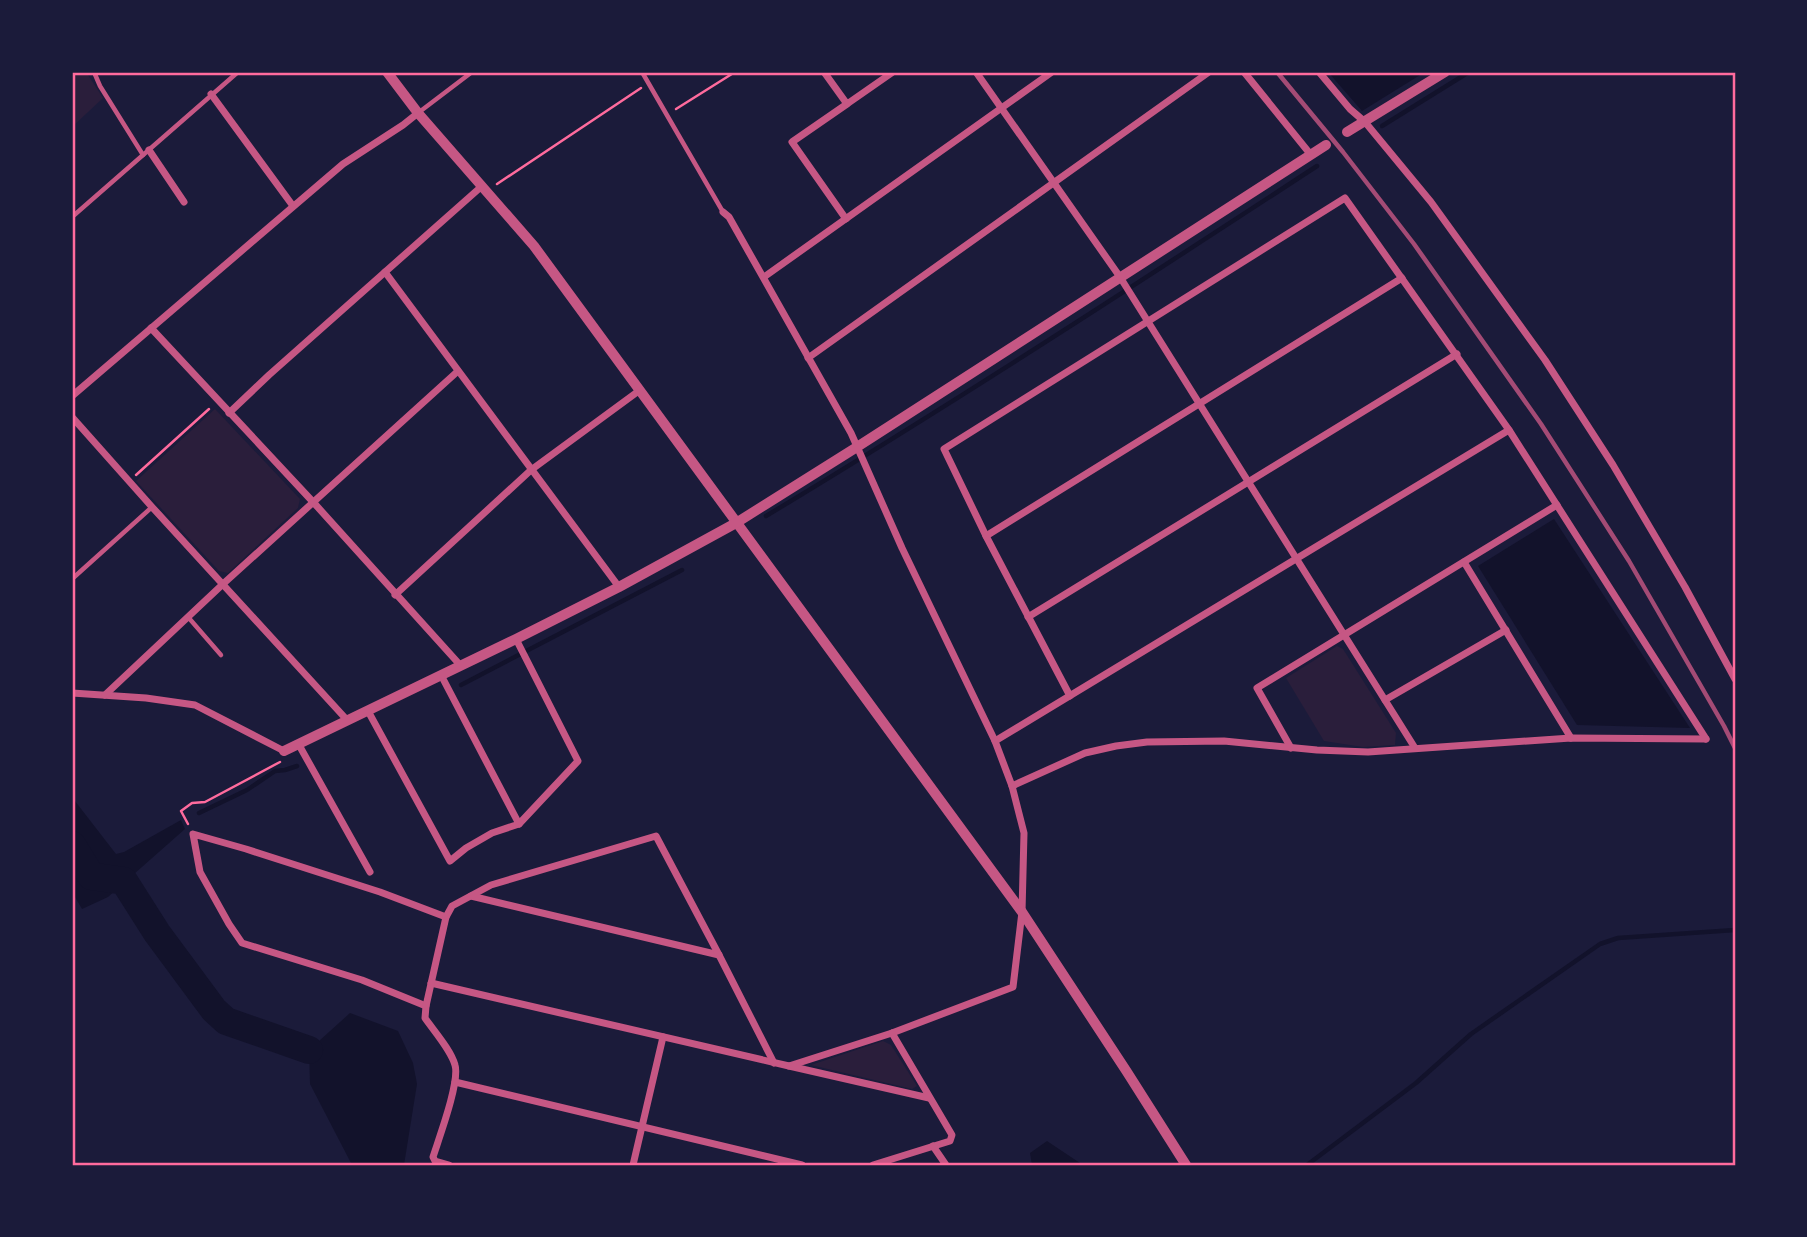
<svg xmlns="http://www.w3.org/2000/svg" width="1807" height="1237" viewBox="0 0 1807 1237" font-family="Overpass,sans-serif">
<style>
.green{fill:#2a1e3b}
.water{fill:#12122b}
.lines{fill:none;stroke-linecap:round;stroke-linejoin:round}
.stream{stroke:#12122b;stroke-width:4.5}
.river{stroke:#12122b;stroke-width:28}
.path{stroke:#ff6b9d;stroke-width:2.5}
.service{stroke:#c65784;stroke-width:4.5}
.minor{stroke:#c65784;stroke-width:7}
.tertiary{stroke:#c65784;stroke-width:10}
.rail{stroke:#a44b75;stroke-width:4.5}
.neatline{fill:none;stroke:#ff6b9d;stroke-width:2.5}
</style>
<rect width="100%" height="100%" fill="#1b1b3a"/>
<g class="green">
<polygon points="72,72 86,72 103,98 72,127"/>
<polygon points="215,409 300,499 298,508 228,573 219,571 136,481"/>
<polygon points="1337,646 1343,649 1396,733 1395,745 1363,747 1324,741 1286,678"/>
<polygon points="883,1041 891,1045 917,1086 912,1089 811,1065"/>
</g>
<g class="water">
<polygon points="1328,72 1425,72 1362,111"/>
<polygon points="1554,519 1690,728 1577,725 1478,566"/>
<polygon points="72,800 75,801 116,854 124,852 181,820 185,829 108,897 82,909 72,892"/>
<polygon points="350,1013 398,1031 413,1063 417,1084 404,1165 352,1165 310,1084 309,1050"/>
<polygon points="1047,1141 1083,1165 1032,1165 1030,1153"/>
</g>
<g class="lines">
<g class="stream">
<polyline points="1382,126 1469,72"/>
<path d="M766,516c186,-112 369,-231 551,-350"/>
<polyline points="461,685 682,570"/>
<polyline points="199,813 247,790 275,771 285,770 297,766"/>
<polyline points="1307,1165 1416,1083 1471,1034 1600,944 1618,938 1735,930"/>
</g>
<polyline class="river" points="72,845 91,876 124,881 157,933 214,1010 226,1021 309,1050"/>
<g class="path">
<polyline points="676,109 735,72"/>
<polyline points="497,184 641,88"/>
<polyline points="136,475 209,409"/>
<polyline points="188,824 181,811 192,803 205,802 280,762"/>
</g>
<g class="service">
<polyline points="94,72 100,86 143,155"/>
<polyline points="642,72 723,212"/>
<polyline points="418,113 472,72"/>
<polyline points="72,217 238,72"/>
<polyline points="72,579 152,507"/>
<polyline points="188,617 221,655"/>
</g>
<g class="minor">
<polyline points="824,72 847,104 893,72"/>
<polyline points="976,72 1120,277 1415,748"/>
<polyline points="1244,72 1311,155"/>
<polyline points="1319,72 1350,109 1365,122 1431,202 1545,360 1613,465 1685,587 1735,679"/>
<polyline points="211,94 293,206"/>
<polyline points="149,150 184,202"/>
<polyline points="846,219 792,142 847,104"/>
<polyline points="385,272 619,587"/>
<polyline points="764,277 1052,72"/>
<polyline points="151,328 314,503 461,666"/>
<polyline points="808,358 1209,72"/>
<polyline points="72,396 343,164 403,125 418,113"/>
<polyline points="229,413 269,375 482,186"/>
<polyline points="72,417 152,507 347,720"/>
<polyline points="986,536 1402,278"/>
<polyline points="1464,562 1571,738"/>
<polyline points="395,595 531,470 640,390"/>
<polyline points="1028,617 1457,354"/>
<polyline points="516,639 578,761 519,824"/>
<polyline points="72,693 146,698 195,705 284,751"/>
<polyline points="105,695 223,584 458,371"/>
<polyline points="1070,696 986,536 944,449 1345,198 1509,430 1706,739"/>
<polyline points="1385,700 1506,630"/>
<polyline points="368,711 450,861 466,848 492,833 519,824 441,675"/>
<polyline points="995,741 1509,430"/>
<polyline points="299,745 370,872"/>
<polyline points="1291,748 1257,688 1557,505"/>
<polyline points="1012,786 1085,753 1116,746 1147,742 1224,741 1317,750 1368,752 1571,738 1706,739"/>
<polyline points="471,896 719,955"/>
<polyline points="431,983 789,1066 892,1033 1013,987 1022,912 1024,833 1012,786 995,741 902,548 851,433 729,217 723,212"/>
<polyline points="426,1006 362,980 242,943 229,924 200,872 193,834 246,849 380,892 446,917"/>
<polyline points="789,1066 929,1098"/>
<polyline points="455,1082 802,1165"/>
<polyline points="933,1146 946,1165"/>
<path d="M449,1165l-14,-4 -2,-4c6,-19 27,-75 22,-92 -4,-15 -21,-34 -30,-47l1,-12 20,-89 6,-11 39,-21 165,-49 63,119 55,108"/>
<polyline points="633,1165 663,1037"/>
<polyline points="873,1165 950,1141 952,1135 892,1033"/>
</g>
<g class="tertiary">
<polyline points="387,72 418,113 534,246 1022,912 1127,1072 1186,1165"/>
<polyline points="1347,132 1445,72"/>
<polyline points="284,751 516,639 619,587 736,523 857,447 1326,145"/>
</g>
<polyline class="rail" points="1277,72 1343,152 1414,244 1541,424 1629,561 1724,726 1735,748"/>
</g>
<rect width="1807" height="1237" fill="none" stroke="#1b1b3a" stroke-width="147"/>
<rect x="74" y="74" width="1660" height="1090" class="neatline"/>
</svg>
